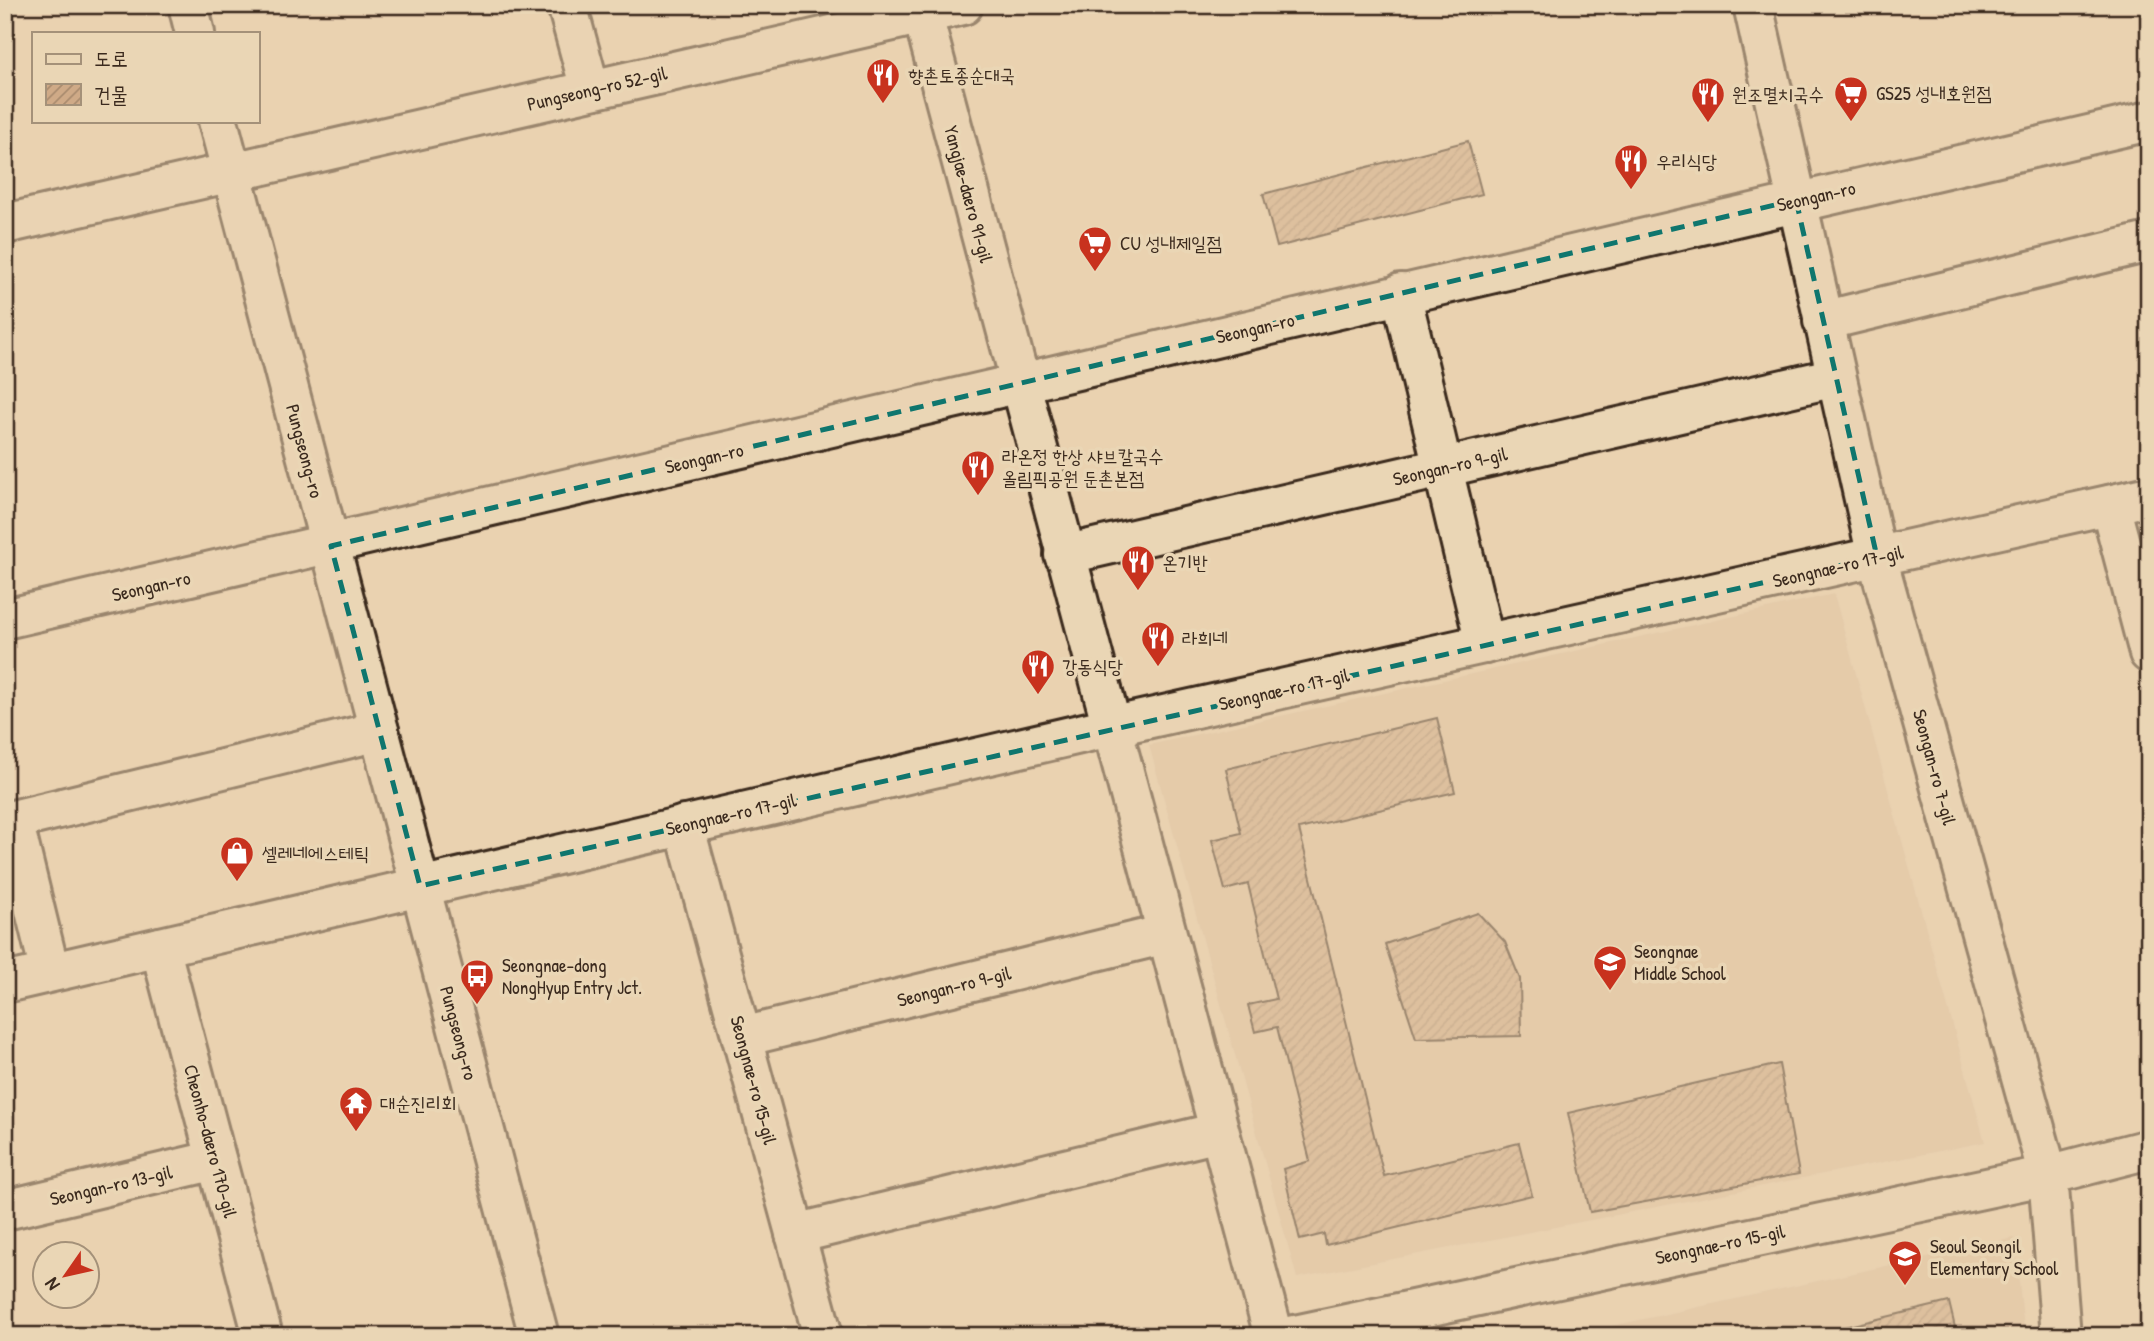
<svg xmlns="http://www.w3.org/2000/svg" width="2154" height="1341" viewBox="0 0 2154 1341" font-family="'Patrick Hand','Poor Story',sans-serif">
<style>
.built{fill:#dfc3a1}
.building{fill:url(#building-hatch);stroke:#3b2a1e;stroke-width:2}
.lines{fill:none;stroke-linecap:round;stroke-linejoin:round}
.minor-casing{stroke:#3b2a1e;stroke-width:44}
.tertiary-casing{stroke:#3b2a1e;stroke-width:44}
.minor{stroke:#ead6b5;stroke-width:38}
.tertiary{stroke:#ead6b5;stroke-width:38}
.marked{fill:none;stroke:#0f766e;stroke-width:5;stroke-dasharray:14 9;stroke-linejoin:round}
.labels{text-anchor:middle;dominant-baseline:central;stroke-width:7;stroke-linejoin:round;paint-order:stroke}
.poi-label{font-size:19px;fill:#3b2a1e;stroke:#ead6b5;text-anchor:start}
.street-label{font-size:19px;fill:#3b2a1e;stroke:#ead6b5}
</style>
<defs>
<pattern id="building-hatch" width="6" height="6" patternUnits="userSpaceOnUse" patternTransform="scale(1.75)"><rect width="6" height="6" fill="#cfaa87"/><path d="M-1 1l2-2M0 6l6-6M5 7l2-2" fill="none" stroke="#a98b6e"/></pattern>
</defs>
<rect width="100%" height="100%" fill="#ead2b0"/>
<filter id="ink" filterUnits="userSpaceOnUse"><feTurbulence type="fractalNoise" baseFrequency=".0143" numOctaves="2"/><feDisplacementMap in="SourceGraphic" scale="14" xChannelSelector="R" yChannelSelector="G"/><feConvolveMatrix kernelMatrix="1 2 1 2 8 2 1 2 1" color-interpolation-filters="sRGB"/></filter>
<g filter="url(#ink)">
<g class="built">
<polygon points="1834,594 1985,1142 1297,1278 1149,745"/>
<polygon points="2014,1238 2025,1336 1566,1336"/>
</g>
<g class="building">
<polygon points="1468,141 1482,194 1277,247 1263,194"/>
<polygon points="1437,718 1455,792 1299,829 1384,1176 1519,1143 1532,1195 1326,1245 1324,1234 1300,1240 1283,1169 1310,1161 1277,1027 1255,1032 1248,1005 1276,999 1248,884 1225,890 1212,840 1241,833 1226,769"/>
<polygon points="1478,913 1505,942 1520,979 1521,1036 1416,1038 1385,944"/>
<polygon points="1779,1064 1799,1174 1590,1212 1568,1113"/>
<polygon points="1949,1302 1957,1336 1842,1336 1840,1328"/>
</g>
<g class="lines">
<g class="minor-casing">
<g id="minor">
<polyline points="567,5 590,89"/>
<polyline points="920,5 1274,1336"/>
<polyline points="1753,5 1877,557 2048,1175 2061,1336"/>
<polyline points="5,224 963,5"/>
<polyline points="1401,293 1485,644"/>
<polyline points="1823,321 2149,242"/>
<polyline points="2110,505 2149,653"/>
<polyline points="1064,555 1836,377"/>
<polyline points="684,825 823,1336"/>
<polyline points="160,947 263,1336"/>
<polyline points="50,972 13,820 379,731"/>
<polyline points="5,983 1110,727 2149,496"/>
<polyline points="742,1037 1166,934"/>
<polyline points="5,1210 216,1160"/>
<polyline points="795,1234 1219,1132"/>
<polyline points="1290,1336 2048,1175 2149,1149"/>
</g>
</g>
<g class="tertiary-casing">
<g id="tertiary">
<polyline points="188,5 195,33"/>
<polyline points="218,121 539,1336"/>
<path d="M5,619c716,-160 1428,-338 2144,-498"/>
</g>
</g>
<use href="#minor" class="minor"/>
<use href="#tertiary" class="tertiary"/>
</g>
</g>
<path d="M0 0H2154V1341H0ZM1796,200l81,357 -1457,329 -89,-340z" fill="#ead2b0" fill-opacity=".55" fill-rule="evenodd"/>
<path class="marked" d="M1796,200l81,357 -1457,329 -89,-340z"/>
<defs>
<g id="restaurant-pin" transform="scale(1.75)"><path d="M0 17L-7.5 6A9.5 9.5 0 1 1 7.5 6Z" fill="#c8321e" stroke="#ead6b5"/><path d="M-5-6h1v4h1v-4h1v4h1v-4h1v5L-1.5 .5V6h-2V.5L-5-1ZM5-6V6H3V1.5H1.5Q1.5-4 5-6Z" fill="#fff"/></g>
<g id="supermarket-pin" transform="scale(1.75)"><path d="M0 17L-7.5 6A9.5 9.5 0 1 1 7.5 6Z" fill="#c8321e" stroke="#ead6b5"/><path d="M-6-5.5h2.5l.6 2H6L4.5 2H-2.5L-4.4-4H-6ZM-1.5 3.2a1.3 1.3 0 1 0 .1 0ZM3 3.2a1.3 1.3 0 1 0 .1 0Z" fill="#fff"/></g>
<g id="shop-pin" transform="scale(1.75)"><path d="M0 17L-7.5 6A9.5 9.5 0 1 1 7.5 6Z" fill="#c8321e" stroke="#ead6b5"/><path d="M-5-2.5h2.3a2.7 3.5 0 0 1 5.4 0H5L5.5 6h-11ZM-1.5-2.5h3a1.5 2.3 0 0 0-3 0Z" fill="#fff"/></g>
<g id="school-pin" transform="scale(1.75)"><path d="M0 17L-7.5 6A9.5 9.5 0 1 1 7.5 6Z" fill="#c8321e" stroke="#ead6b5"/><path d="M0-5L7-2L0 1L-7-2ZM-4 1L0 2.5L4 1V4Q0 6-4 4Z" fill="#fff"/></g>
<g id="bus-pin" transform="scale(1.75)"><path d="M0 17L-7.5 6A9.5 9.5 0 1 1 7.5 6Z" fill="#c8321e" stroke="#ead6b5"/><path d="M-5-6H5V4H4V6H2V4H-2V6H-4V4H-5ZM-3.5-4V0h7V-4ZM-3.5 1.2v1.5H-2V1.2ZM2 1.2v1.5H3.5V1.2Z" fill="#fff"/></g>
<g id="temple-pin" transform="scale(1.75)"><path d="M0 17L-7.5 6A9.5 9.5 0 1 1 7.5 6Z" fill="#c8321e" stroke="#ead6b5"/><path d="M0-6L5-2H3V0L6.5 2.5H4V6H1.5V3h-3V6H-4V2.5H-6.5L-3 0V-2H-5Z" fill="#fff"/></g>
</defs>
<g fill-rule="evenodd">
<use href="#restaurant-pin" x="883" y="75"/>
<use href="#supermarket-pin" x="1851" y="93"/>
<use href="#restaurant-pin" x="1708" y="94"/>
<use href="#restaurant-pin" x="1631" y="161"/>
<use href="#supermarket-pin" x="1095" y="243"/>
<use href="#restaurant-pin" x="978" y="467"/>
<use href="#restaurant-pin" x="1138" y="562"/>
<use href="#restaurant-pin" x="1158" y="638"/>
<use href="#restaurant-pin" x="1038" y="666"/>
<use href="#shop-pin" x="237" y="853"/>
<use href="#school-pin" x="1610" y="962"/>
<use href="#bus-pin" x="477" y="976"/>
<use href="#temple-pin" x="356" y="1103"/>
<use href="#school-pin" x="1905" y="1257"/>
</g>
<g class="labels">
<g class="poi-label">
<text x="908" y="75">향촌토종순대국</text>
<text x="1876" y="93">GS25 성내호원점</text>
<text x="1732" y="94">원조멸치국수</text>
<text x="1656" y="161">우리식당</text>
<text x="1120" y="243">CU 성내제일점</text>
<text x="1002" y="456">라온정 한상 샤브칼국수<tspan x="1002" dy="22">올림픽공원 둔촌본점</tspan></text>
<text x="1162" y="562">온기반</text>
<text x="1182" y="638">라희네</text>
<text x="1062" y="666">강동식당</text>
<text x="262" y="853">셀레네에스테틱</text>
<text x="1634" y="951">Seongnae<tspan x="1634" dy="22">Middle School</tspan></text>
<text x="502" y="965">Seongnae-dong<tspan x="502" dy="22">NongHyup Entry Jct.</tspan></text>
<text x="380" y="1103">대순진리회</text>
<text x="1930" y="1246">Seoul Seongil<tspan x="1930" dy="22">Elementary School</tspan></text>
</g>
<g class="street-label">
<text transform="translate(597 88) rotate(-13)">Pungseong-ro 52-gil</text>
<text transform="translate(969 194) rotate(75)">Yangjae-daero 91-gil</text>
<text transform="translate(1816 196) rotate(-13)">Seongan-ro</text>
<text transform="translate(1255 328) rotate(-13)">Seongan-ro</text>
<text transform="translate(305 451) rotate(75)">Pungseong-ro</text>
<text transform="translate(704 458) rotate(-13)">Seongan-ro</text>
<text transform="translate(1450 466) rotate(-13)">Seongan-ro 9-gil</text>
<text transform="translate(1838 566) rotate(-13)">Seongnae-ro 17-gil</text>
<text transform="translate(151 586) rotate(-13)">Seongan-ro</text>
<text transform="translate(1284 689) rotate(-13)">Seongnae-ro 17-gil</text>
<text transform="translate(1935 767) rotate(75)">Seongan-ro 7-gil</text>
<text transform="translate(731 814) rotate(-13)">Seongnae-ro 17-gil</text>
<text transform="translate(954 986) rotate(-14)">Seongan-ro 9-gil</text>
<text transform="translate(459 1033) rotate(75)">Pungseong-ro</text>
<text transform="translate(754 1080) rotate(75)">Seongnae-ro 15-gil</text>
<text transform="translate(211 1141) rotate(75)">Cheonho-daero 170-gil</text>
<text transform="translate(111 1185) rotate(-13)">Seongan-ro 13-gil</text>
<text transform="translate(1720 1244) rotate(-12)">Seongnae-ro 15-gil</text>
</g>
</g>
<rect width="2154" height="1341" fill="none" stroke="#ead6b5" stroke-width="28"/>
<rect x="14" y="14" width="2126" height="1313" fill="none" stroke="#3b2a1e" stroke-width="2.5" filter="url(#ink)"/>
<rect x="32" y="32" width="228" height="91" fill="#ead6b5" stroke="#a49179" stroke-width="2"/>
<rect x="46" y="54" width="35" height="10" fill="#ead6b5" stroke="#a49179" stroke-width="2"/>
<text x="94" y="66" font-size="21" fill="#3b2a1e">도로</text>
<rect x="46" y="84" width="35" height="21" fill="url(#building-hatch)" stroke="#a49179" stroke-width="2"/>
<text x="94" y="102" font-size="21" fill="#3b2a1e">건물</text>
<g transform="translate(66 1275) rotate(236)"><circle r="33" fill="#ead6b5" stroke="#a49179" stroke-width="2"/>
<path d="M0-5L12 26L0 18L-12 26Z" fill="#c8321e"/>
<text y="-10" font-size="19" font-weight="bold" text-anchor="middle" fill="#3b2a1e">N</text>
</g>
</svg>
